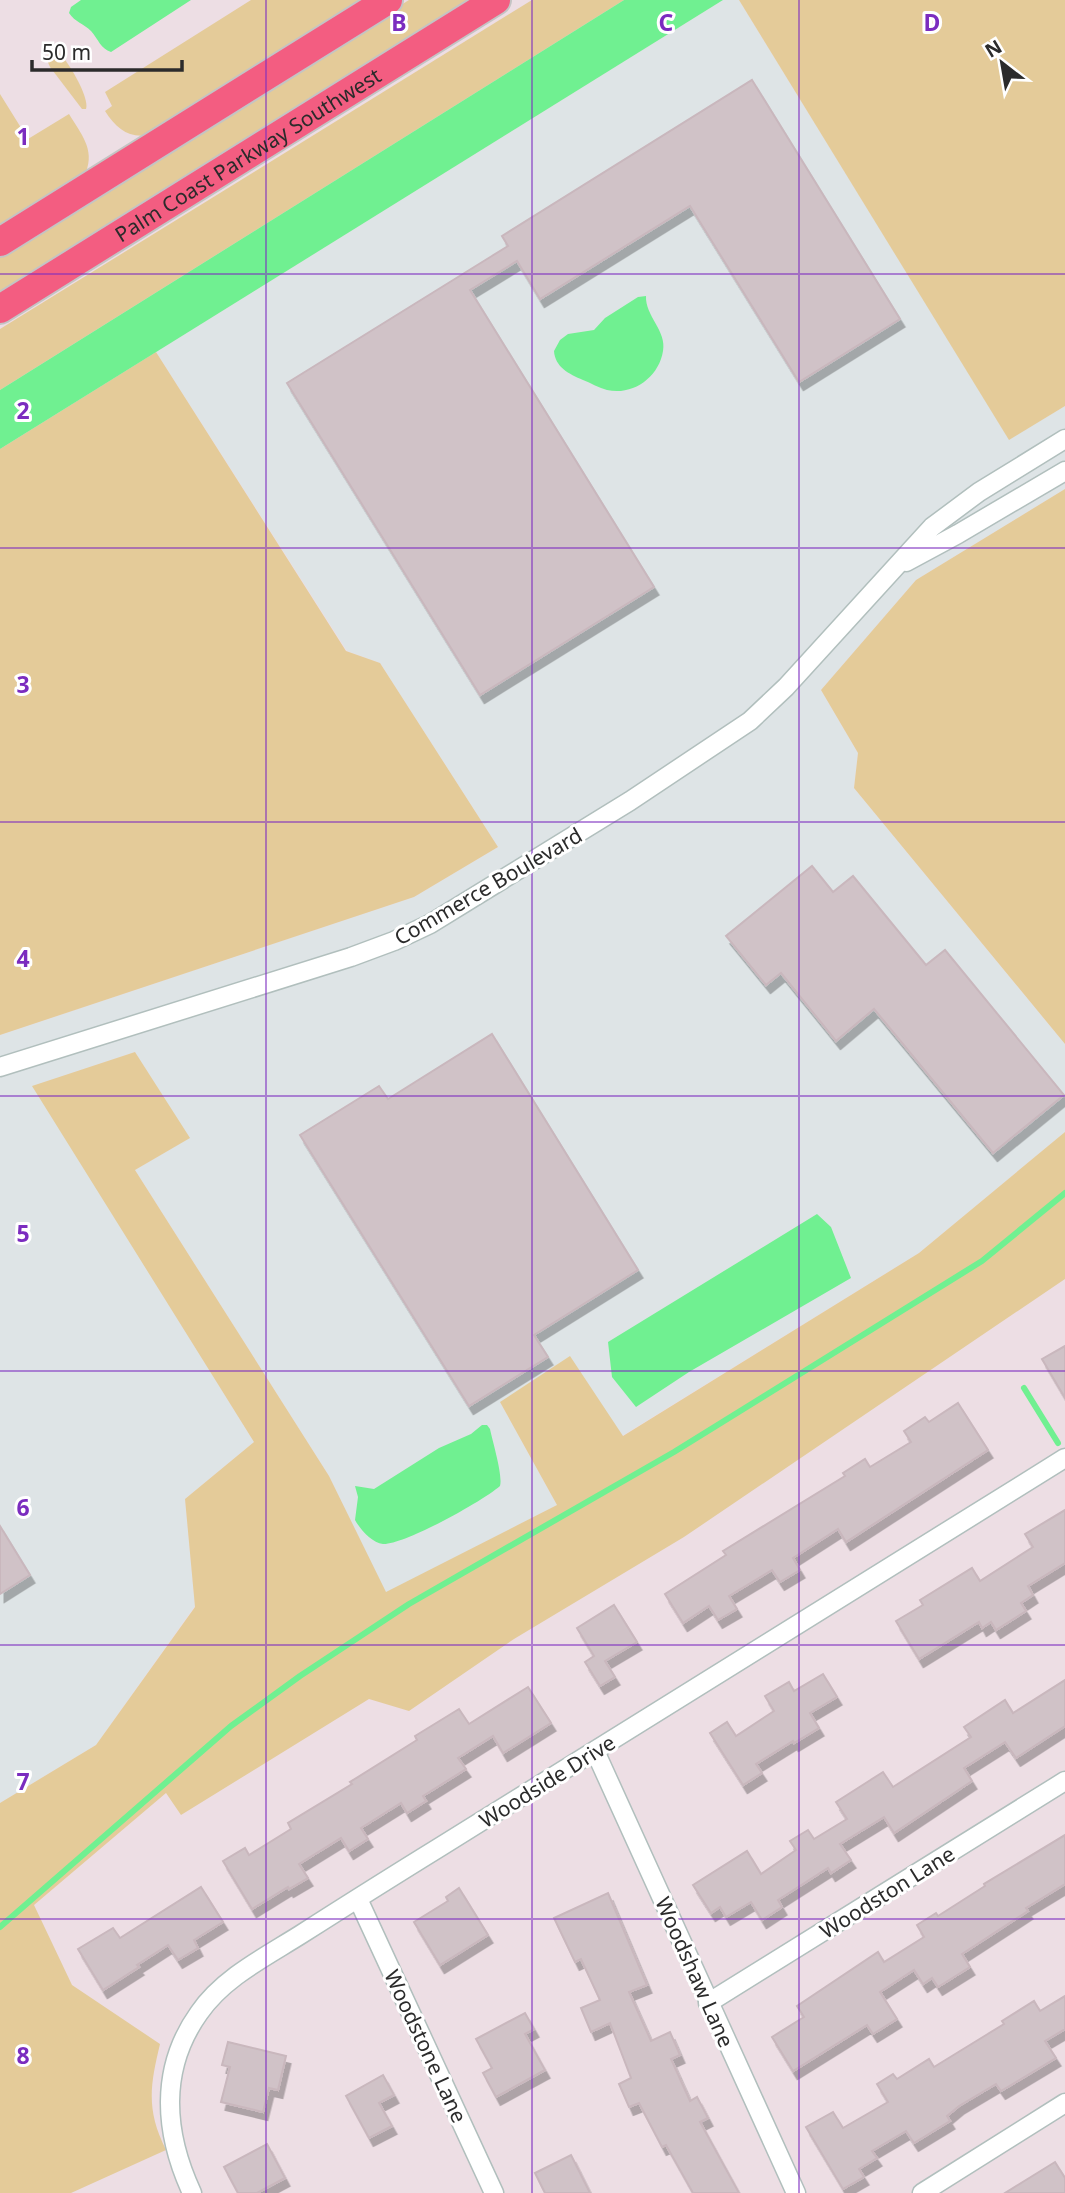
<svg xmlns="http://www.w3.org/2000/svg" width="1065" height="2193" viewBox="0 0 1065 2193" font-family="'Noto Sans',sans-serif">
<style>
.industrial{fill:#dee4e6}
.green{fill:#e4cb99}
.water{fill:#70f091}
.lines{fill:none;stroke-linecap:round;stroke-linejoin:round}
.stream{stroke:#70f091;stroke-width:6}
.building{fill:#d0c2c7;stroke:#c9b7bd;stroke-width:2;filter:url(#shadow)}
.minor-casing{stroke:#b1bfbd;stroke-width:21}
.primary-casing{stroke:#c4c4c4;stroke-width:32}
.minor{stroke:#fff;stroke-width:18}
.primary{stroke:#f35d81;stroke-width:28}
.grid{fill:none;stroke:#7b2cbf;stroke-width:2;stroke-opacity:0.55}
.labels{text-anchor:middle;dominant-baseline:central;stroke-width:6;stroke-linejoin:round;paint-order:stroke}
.street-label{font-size:21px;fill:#2b2b2b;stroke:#fff}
.grid-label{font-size:23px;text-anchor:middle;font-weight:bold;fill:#7b2cbf;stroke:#fff;stroke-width:6;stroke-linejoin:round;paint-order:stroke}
</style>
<defs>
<filter id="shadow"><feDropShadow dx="4.5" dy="8" stdDeviation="0" flood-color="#0004"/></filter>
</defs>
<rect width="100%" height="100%" fill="#eddee4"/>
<polygon class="industrial" points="723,0 739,0 1009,439 1065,406 1065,489 916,580 821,690 858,753 854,788 1065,1044 1065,1132 919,1253 622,1436 500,1402 557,1505 386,1593 329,1476 135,1170 189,1138 135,1052 33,1086 254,1442 185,1499 195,1606 96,1745 0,1803 0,1035 414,897 498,847 380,663 347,651 156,352"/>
<g class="green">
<path d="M251,0h116l-214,134c-22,6 -36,-4 -48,-23l7,-5 -7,-14z"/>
<polygon points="409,0 475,0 0,297 0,255"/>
<polygon points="532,0 624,0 0,390 0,329"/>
<polygon points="739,0 1065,0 1065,406 1009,440"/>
<path d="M56,50c11,8 34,48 30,59h-4l-32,-42c-3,-6 -4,-11 0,-16z"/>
<path d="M0,94l28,45 41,-25c12,20 26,35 17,58l-86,58z"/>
<polygon points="156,352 346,651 380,663 498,847 414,897 0,1035 0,449"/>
<polygon points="1065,489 1065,1044 854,788 858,753 821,690 916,580"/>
<path d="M135,1052l55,86 -55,32 194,306 57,116 171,-87 -57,-103 70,-46 53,80 296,-183 146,-121v147l-381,258 -170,102 -105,72 -40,-12 -188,116 -15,-22 -132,112 38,80 88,59c-10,42 -14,66 6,106l-95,43h-71v-390l96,-58 99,-138 -10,-108 69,-57 -222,-356z"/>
</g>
<g class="water">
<path d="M81,0h110l-80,52c-10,-3 -13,-13 -20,-21 -7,-7 -16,-9 -22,-18l2,-6z"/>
<polygon points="624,0 723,0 0,449 0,390"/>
<path d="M646,296c-1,20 21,35 17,55 -4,26 -30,45 -56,39 -8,-2 -16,-7 -24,-10 -14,-6 -28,-13 -29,-29l6,-11 8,-6 26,-4 11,-12 33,-21z"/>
<polygon points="817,1214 831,1227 851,1278 689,1372 636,1407 612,1377 608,1342"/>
<path d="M482,1425h5l3,4c3,14 13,47 10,57 -17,15 -96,59 -117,58 -11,-1 -23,-15 -28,-24l3,-23 -3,-11 19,3 65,-41 32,-14z"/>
</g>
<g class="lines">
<g class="stream">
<polyline points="1024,1388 1058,1443"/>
<polyline points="0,1927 231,1726 300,1676 409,1604 674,1452 982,1261 1065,1193"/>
</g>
</g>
<g class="building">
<polygon points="752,80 900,319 799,382 690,206 540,299 517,261 470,290 654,587 480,695 287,383 508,246 502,236"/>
<polygon points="812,866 833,892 853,876 926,965 945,950 1064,1095 993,1153 874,1009 836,1041 781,973 766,985 726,936"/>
<polygon points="492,1034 638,1270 534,1335 548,1357 469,1406 300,1135 379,1086 388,1099"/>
<polygon points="1065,1346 1065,1398 1042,1359"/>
<polygon points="958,1403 988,1450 846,1542 838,1529 793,1558 800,1570 780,1582 772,1570 729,1596 737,1609 718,1620 709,1606 683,1623 665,1594 726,1555 723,1551 845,1476 843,1473 865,1459 870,1467 911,1442 904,1431 925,1417 929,1422"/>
<polygon points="1065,1510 1065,1563 1028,1586 1033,1595 1021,1603 1026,1611 996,1630 991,1622 982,1628 979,1622 919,1659 896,1621 923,1605 920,1600 972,1568 980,1581 1033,1547 1025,1534"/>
<polygon points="0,1526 30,1575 0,1594"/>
<polygon points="614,1605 637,1642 605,1661 615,1677 600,1686 585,1662 594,1656 577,1628"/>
<polygon points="823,1674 837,1697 810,1713 819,1728 794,1743 793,1741 756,1764 762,1773 743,1785 710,1733 727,1722 736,1736 774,1711 765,1696 789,1682 794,1691"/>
<polygon points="1065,1680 1065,1726 1016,1758 1005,1742 964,1768 972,1781 894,1833 884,1817 840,1844 851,1860 831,1873 828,1868 778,1900 782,1907 762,1920 751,1902 726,1917 720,1907 711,1913 693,1885 747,1851 761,1874 796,1850 790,1841 808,1830 814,1839 847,1819 836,1802 883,1772 893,1787 971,1737 964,1727 1005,1700 1013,1713"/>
<polygon points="528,1687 551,1723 503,1753 493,1736 458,1758 466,1769 423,1796 426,1801 407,1813 401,1803 361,1828 368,1839 349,1851 341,1838 299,1864 308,1878 289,1889 288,1887 252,1909 223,1861 245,1848 249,1855 291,1829 288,1823 352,1784 350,1782 417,1740 415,1736 459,1709 469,1724"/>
<polygon points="1065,1835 1065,1884 1026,1908 1028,1911 962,1954 970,1967 938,1987 932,1978 923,1984 914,1970 880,1992 897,2019 873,2034 867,2025 793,2071 772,2037 804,2017 797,2006 878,1952 884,1962 924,1937 917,1925 936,1913 938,1916 985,1886 984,1884"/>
<polygon points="201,1887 223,1922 194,1940 198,1948 178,1960 168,1945 137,1965 139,1967 103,1990 78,1949 113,1928 120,1938"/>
<polygon points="459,1888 488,1935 440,1965 414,1922 448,1901 446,1897"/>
<polygon points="608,1893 647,1985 629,1992 651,2041 670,2032 680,2055 671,2059 690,2101 697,2097 708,2118 700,2122 739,2193 693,2193 666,2145 662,2147 639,2103 629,2107 619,2084 631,2078 610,2023 591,2032 581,2008 600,2000 581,1959 575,1962 554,1918"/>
<polygon points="1065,1996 1065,2029 1045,2041 1056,2058 1001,2091 996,2084 959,2106 947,2116 950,2121 914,2143 906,2131 872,2151 877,2158 859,2169 864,2177 843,2189 806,2127 833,2112 843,2128 888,2102 877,2084 893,2074 897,2079 929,2059 934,2067 1004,2024 1002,2021 1034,2001 1040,2011"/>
<polygon points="525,2013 534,2029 525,2034 545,2070 496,2097 483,2073 492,2068 476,2039"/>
<polygon points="228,2042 286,2056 278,2090 269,2088 263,2112 221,2102 230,2067 222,2065"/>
<polygon points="383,2075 394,2095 379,2103 392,2126 369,2138 346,2096"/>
<polygon points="267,2144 285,2178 257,2193 238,2193 224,2167"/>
<polygon points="571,2155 590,2193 545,2193 535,2173"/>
<polygon points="1055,2162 1065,2178 1065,2193 1005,2193"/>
</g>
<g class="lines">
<g class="minor-casing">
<g id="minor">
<polyline points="906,562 958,534 1065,471"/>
<polyline points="0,1067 351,957 394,941 430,924 630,801 750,721 786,687 932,527 979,492 1065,439"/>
<polyline points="595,1751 796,2193"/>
<polyline points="358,1899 494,2193"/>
<polyline points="708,2003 1065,1781"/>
<path d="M192,2193c-28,-60 -33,-124 7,-180 24,-35 66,-56 101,-78 47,-30 93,-59 140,-88 209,-129 417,-259 625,-389"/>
<polyline points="922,2193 1065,2103"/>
</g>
</g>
<g class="primary-casing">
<g id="primary">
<polyline points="0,242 388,0"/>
<path id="s1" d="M0,309l496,-309"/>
</g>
</g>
<use href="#minor" class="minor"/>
<use href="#primary" class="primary"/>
</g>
<path class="grid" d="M266,0v2193M532,0v2193M799,0v2193M0,274h1065M0,548h1065M0,822h1065M0,1096h1065M0,1371h1065M0,1645h1065M0,1919h1065"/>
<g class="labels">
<g class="street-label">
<text stroke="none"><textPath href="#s1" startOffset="292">Palm Coast Parkway Southwest</textPath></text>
<text transform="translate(488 886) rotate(-30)">Commerce Boulevard</text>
<text transform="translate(547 1781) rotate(-32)">Woodside Drive</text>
<text transform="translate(887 1892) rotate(-32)">Woodston Lane</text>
<text transform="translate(695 1972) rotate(66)">Woodshaw Lane</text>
<text transform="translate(426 2046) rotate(65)">Woodstone Lane</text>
</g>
</g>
<g class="grid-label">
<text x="399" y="31">B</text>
<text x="666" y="31">C</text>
<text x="932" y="31">D</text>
<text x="23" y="145">1</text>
<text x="23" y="419">2</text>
<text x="23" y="693">3</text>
<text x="23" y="967">4</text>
<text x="23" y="1242">5</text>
<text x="23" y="1516">6</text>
<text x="23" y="1790">7</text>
<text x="23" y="2064">8</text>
</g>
<g transform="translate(1002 63) rotate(329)" stroke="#ffffff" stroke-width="5" paint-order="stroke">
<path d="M0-5L12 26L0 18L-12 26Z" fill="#2b2b2b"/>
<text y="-10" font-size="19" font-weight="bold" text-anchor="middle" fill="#2b2b2b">N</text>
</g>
<path d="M32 60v10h150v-10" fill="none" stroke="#2b2b2b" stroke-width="3.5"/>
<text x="42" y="60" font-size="21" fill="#2b2b2b" stroke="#ffffff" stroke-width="5" paint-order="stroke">50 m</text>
</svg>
